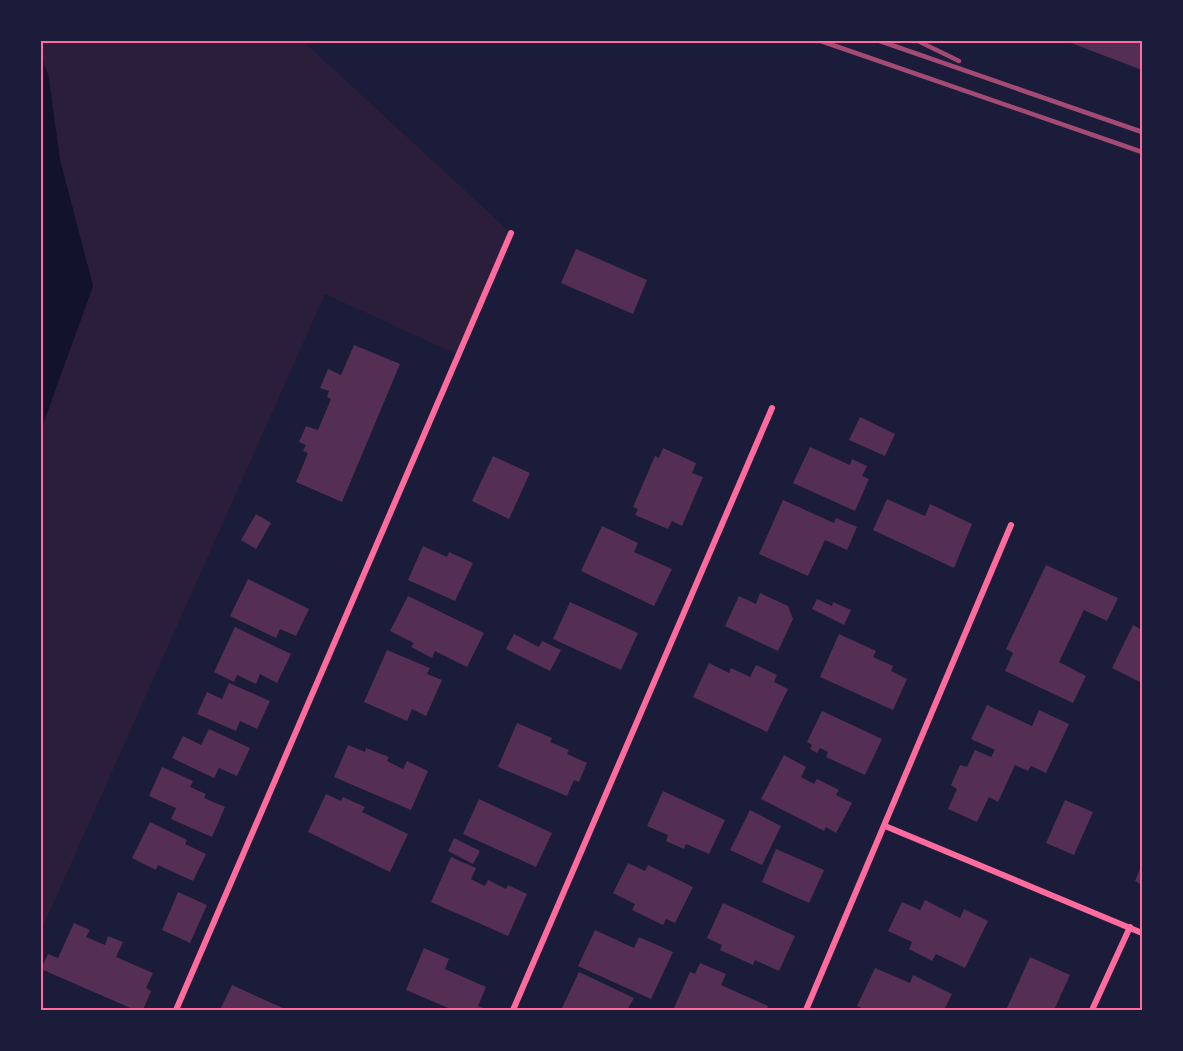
<svg xmlns="http://www.w3.org/2000/svg" width="1183" height="1051" viewBox="0 0 1183 1051" font-family="'Libre Baskerville',serif">
<style>
.green{fill:#2a1e3b}
.water{fill:#12122b}
.building{fill:#542f53}
.lines{fill:none;stroke-linecap:round;stroke-linejoin:round}
.minor{stroke:#ff6b9d;stroke-width:6}
.rail{stroke:#a44b75;stroke-width:4.5}
.neatline{fill:none;stroke:#ff6b9d;stroke-width:2}
</style>
<rect width="100%" height="100%" fill="#1b1b3a"/>
<polygon class="green" points="41,41 303,41 511,233 458,355 325,294 41,931 40,430 93,286 60,160 49,75 41,56"/>
<polygon class="water" points="40,56 48,75 60,160 93,286 41,430"/>
<g class="building">
<polygon points="1066,40 1142,40 1142,70 1066,41"/>
<polygon points="576,249 647,280 633,314 561,283"/>
<polygon points="354,345 400,364 342,502 296,482 308,453 303,451 306,445 299,442 306,426 318,430 331,399 327,397 329,391 320,388 328,369 341,375"/>
<polygon points="860,417 895,434 885,456 849,440"/>
<polygon points="810,447 850,465 852,459 867,466 862,476 869,479 855,511 793,483"/>
<polygon points="663,448 696,463 692,473 703,477 682,526 672,521 668,529 635,515 638,509 633,507 655,456 659,458"/>
<polygon points="493,456 530,473 509,519 472,501"/>
<polygon points="887,499 925,516 930,504 972,524 954,568 873,530"/>
<polygon points="783,500 834,523 836,518 857,527 847,550 825,540 808,576 759,554"/>
<polygon points="256,514 271,523 256,549 241,540"/>
<polygon points="602,526 638,543 634,552 672,569 654,606 581,571"/>
<polygon points="423,546 447,557 449,552 473,563 455,601 408,580"/>
<polygon points="1046,565 1118,598 1107,621 1084,610 1059,662 1086,676 1073,703 1005,671 1013,653 1006,649"/>
<polygon points="248,579 309,609 296,636 280,629 276,638 230,616"/>
<polygon points="760,593 788,606 793,619 778,651 725,626 739,596 756,604"/>
<polygon points="408,596 484,633 467,667 435,651 432,658 411,647 414,643 390,631"/>
<polygon points="817,599 832,606 833,602 851,610 844,625 812,609"/>
<polygon points="570,602 638,633 621,670 553,639"/>
<polygon points="1133,625 1142,630 1142,683 1112,668"/>
<polygon points="235,627 291,654 277,683 260,674 256,684 237,675 234,682 214,672"/>
<polygon points="514,634 539,647 542,641 561,650 550,671 506,649"/>
<polygon points="839,634 876,651 873,657 893,666 891,671 907,679 893,710 820,677"/>
<polygon points="387,650 430,668 427,674 442,680 426,716 412,709 407,721 364,702"/>
<polygon points="709,663 729,673 731,668 750,677 756,665 777,675 774,682 788,689 767,732 693,697"/>
<polygon points="229,683 270,701 257,729 240,721 236,731 197,714 207,692 222,699"/>
<polygon points="987,705 1032,726 1039,710 1069,724 1046,773 1031,766 1028,771 1015,765 998,802 989,797 977,822 948,809 957,789 951,785 960,765 967,767 975,750 991,757 995,750 971,739"/>
<polygon points="822,711 882,739 865,775 826,757 828,752 820,748 817,753 810,749 812,745 807,742"/>
<polygon points="517,723 552,738 550,742 569,750 567,754 587,763 579,782 574,780 567,796 498,767"/>
<polygon points="209,729 250,748 237,776 219,768 214,778 172,758 183,736 201,745"/>
<polygon points="348,745 365,752 366,748 389,757 387,761 403,769 407,761 428,771 411,810 334,777"/>
<polygon points="784,755 806,767 801,777 814,784 817,779 839,790 836,795 852,803 836,833 826,827 824,831 761,799"/>
<polygon points="162,767 193,781 190,787 206,794 204,798 225,807 212,837 171,819 176,808 149,796"/>
<polygon points="663,791 725,820 709,854 686,844 684,849 666,841 668,835 647,826"/>
<polygon points="326,794 341,801 343,797 365,807 362,812 408,834 390,872 308,832"/>
<polygon points="479,799 552,833 536,867 463,834"/>
<polygon points="1065,800 1093,812 1074,855 1046,843"/>
<polygon points="750,810 781,826 762,865 730,850"/>
<polygon points="150,822 187,840 185,844 206,854 193,881 158,865 156,870 132,858"/>
<polygon points="454,838 480,851 473,864 448,851"/>
<polygon points="776,849 824,870 809,903 762,882"/>
<polygon points="451,857 476,868 471,879 485,886 488,880 506,889 508,885 527,894 508,936 431,902"/>
<polygon points="628,863 645,871 648,865 693,887 675,923 666,919 663,925 632,910 635,904 613,893"/>
<polygon points="1142,864 1142,885 1135,881"/>
<polygon points="178,892 207,905 190,943 162,930"/>
<polygon points="925,900 960,918 964,909 988,921 965,968 936,954 932,961 909,949 912,942 888,931 902,902 920,910"/>
<polygon points="723,903 795,936 779,971 755,960 753,965 720,950 722,945 707,938"/>
<polygon points="74,923 90,930 86,937 105,945 108,936 123,942 116,957 153,973 146,988 151,991 143,1010 135,1010 41,969 48,954 58,958"/>
<polygon points="595,930 634,948 639,937 673,952 651,999 578,966"/>
<polygon points="424,948 449,959 445,969 486,987 478,1006 488,1010 453,1010 406,990"/>
<polygon points="1030,957 1070,975 1054,1010 1006,1010"/>
<polygon points="700,963 726,974 721,985 768,1006 766,1010 680,1010 674,1008 690,972 695,974"/>
<polygon points="875,968 910,983 913,975 952,994 944,1010 866,1010 857,1006"/>
<polygon points="579,972 634,998 627,1010 561,1010"/>
<polygon points="232,985 287,1010 220,1010"/>
</g>
<g class="lines">
<g class="minor">
<polyline points="885,826 1142,933"/>
<polyline points="176,1010 511,233"/>
<polyline points="513,1010 772,408"/>
<polyline points="806,1010 1011,525"/>
<polyline points="1092,1010 1130,927"/>
</g>
<g class="rail">
<polyline points="818,40 1142,152"/>
<polyline points="877,40 1142,132"/>
<polyline points="916,40 959,61"/>
</g>
</g>
<rect width="1183" height="1051" fill="none" stroke="#1b1b3a" stroke-width="84"/>
<rect x="42" y="42" width="1099" height="967" class="neatline"/>
</svg>
